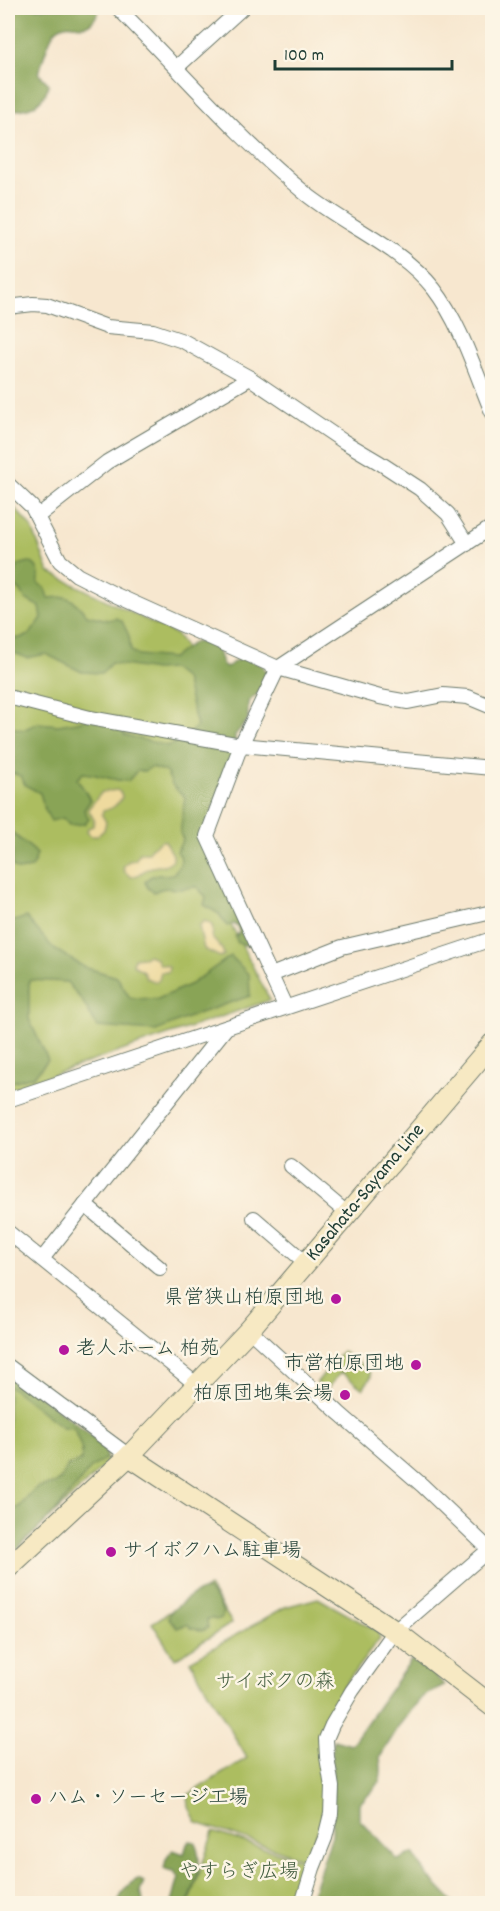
<svg xmlns="http://www.w3.org/2000/svg" width="500" height="1911" viewBox="0 0 500 1911" font-family="Dekko,'Klee One',sans-serif">
<style>
.green{fill:#acbd60;stroke:#667d4a;stroke-width:1.5}
.forest{fill:#89a456;stroke:#547045;stroke-width:1.5}
.sand{fill:#eeda9e;stroke:#868c69;stroke-width:1.5}
.lines{fill:none;stroke-linecap:round;stroke-linejoin:round}
.street-casing{stroke:#6b786a;stroke-width:16}
.secondary-casing{stroke:#6b786a;stroke-width:22}
.street{stroke:#fff;stroke-width:14}
.secondary{stroke:#f7e9c3;stroke-width:20}
.poi-dot{fill:#b5179e;stroke:#fcf5e5;stroke-width:2}
.labels{text-anchor:middle;dominant-baseline:central;stroke-width:5;stroke-linejoin:round;paint-order:stroke}
.street-label{font-size:20px;fill:#1f3d34;stroke:#fcf5e5}
.poi-label{font-size:20px;fill:#1f3d34;stroke:#fcf5e5;text-anchor:end}
.park-label{font-size:20px;fill:#425d3f;stroke:#fcf5e5}
</style>
<rect width="100%" height="100%" fill="#fcf5e5"/>
<filter id="ink" filterUnits="userSpaceOnUse"><feTurbulence type="fractalNoise" baseFrequency=".0167" numOctaves="2"/><feDisplacementMap in="SourceGraphic" scale="12" xChannelSelector="R" yChannelSelector="G"/><feConvolveMatrix kernelMatrix="1 2 1 2 8 2 1 2 1" color-interpolation-filters="sRGB"/></filter>
<filter id="wash" filterUnits="userSpaceOnUse"><feTurbulence type="fractalNoise" baseFrequency=".008" numOctaves="4" result="noise"/><feDisplacementMap in="SourceGraphic" scale="24" xChannelSelector="R" yChannelSelector="G"/><feGaussianBlur stdDeviation="1.35" result="paint"/><feColorMatrix in="noise" values="0 0 0 0 0 0 0 0 0 0 0 0 0 0 0 0 0 1.4 0 .05"/><feComposite in="paint" operator="in"/></filter>
<g filter="url(#wash)">
<rect width="100%" height="100%" fill="#f7e7cf"/>
<g class="green">
<polygon points="8,500 32,528 49,572 177,635 200,668 225,764 189,843 270,1000 8,1090"/>
<polygon points="342,1351 370,1371 371,1377 363,1389 341,1372 324,1393 317,1382"/>
<polygon points="8,1374 106,1452 107,1463 8,1558"/>
<polygon points="209,1587 232,1623 175,1659 152,1623"/>
<polygon points="318,1598 377,1631 380,1638 340,1691 320,1732 325,1799 321,1821 308,1860 197,1823 189,1807 188,1795 247,1758 190,1661 285,1607"/>
<polygon points="213,1832 307,1862 296,1903 177,1904 180,1896 191,1899"/>
</g>
<g class="forest">
<path d="M8,8h92c-13,34 -27,6 -44,22 -6,5 -15,35 -17,44l10,10c-5,20 -20,27 -40,26l-1,3z"/>
<path d="M29,562c9,3 12,12 9,21l7,5 3,10 18,-1 8,4 13,14 21,5 8,-2 6,3 7,15 2,15 7,4 34,3 22,-16 14,1 9,5 6,18 4,2c13,-15 21,-9 36,-2l5,11 -6,13 -14,12v18l-13,15v14l-31,86 1,13 6,6 41,88 -3,4 -11,-3 -3,-6 4,-4 -1,-7 -4,-2 -7,2 -8,-12 -15,-9 2,-8 -9,-10c-7,0 -13,2 -19,2 -10,0 -14,-3 -24,3l-6,-4 -3,-6c6,-10 18,-6 28,-8l7,-9 1,-7 -4,-7 6,-12 -3,-6 5,-36 -12,-11 -7,-14 -15,-5 -6,4h-8l-9,10c-16,0 -29,-7 -45,-8l-6,6c4,7 11,14 13,22l-6,9 5,9 -5,5 -15,1 -6,-7 -12,3 -6,-11 -5,-17 -15,-8 -4,-9 -9,-3 -4,6v-53l15,4 15,-7 20,2 19,-3 21,-7 23,4 3,16 44,11 14,-6 15,-14 -12,-47 -13,-10 -17,1 -44,-7 -9,10 -20,-1 -36,-18 -19,4 -15,-6 -4,1v-27h3v10l5,3 13,-4 13,-17 -2,-11 -15,-8 -3,-7 -8,-6 -2,-5 6,-16z"/>
<path d="M8,825c5,13 20,18 29,29l-5,14 -14,2 -6,-4c0,-8 1,-18 -4,-24z"/>
<polygon points="26,917 54,949 84,967 117,977 130,998 158,999 191,984 231,956 249,975 250,996 197,1014 156,1031 97,1027 83,1002 67,982 29,980 29,1019 48,1060 34,1076 8,1083 8,923"/>
<polygon points="8,1371 92,1436 106,1451 106,1458 90,1469 56,1511 8,1558 8,1511 19,1507 37,1487 54,1484 61,1479 68,1465 81,1461 82,1450 74,1428 62,1427 8,1385"/>
<path d="M208,1590l9,10 6,12 -1,6 -6,2 -5,-2 -4,2 1,8 -4,2 -12,-1 -5,-5 -10,4 -8,-10 1,-5c11,-10 23,-22 38,-23z"/>
<path d="M411,1660l24,15 9,10 -22,12 -21,26 -21,34c4,28 -2,28 -21,47v15l39,41 15,-7 14,22 27,28 -145,1 23,-69v-84l2,-11 17,5z"/>
<path d="M190,1841l5,1c9,21 1,41 -7,61h-18l2,-1 7,-25 -5,-6 -10,-2 2,-10 7,-9 11,4 3,-10z"/>
<path d="M138,1879l6,3 -4,10 3,7 -1,4h-24c4,-11 9,-19 20,-24z"/>
</g>
<g class="sand">
<path d="M117,790l4,3 1,4c-5,8 -10,13 -19,13l-1,5 4,7 -2,8 -7,6h-6l-4,-4 1,-4 5,-2 1,-6 -6,-11 14,-17z"/>
<path d="M161,841h4l8,14v5c-12,9 -14,4 -24,8 -7,3 -10,8 -18,9l-7,-6 -1,-4 6,-6 6,-1 5,-7h9l1,-4z"/>
<polygon points="204,921 210,923 213,928 212,938 222,949 224,955 220,957 204,949 199,926"/>
<polygon points="148,955 156,958 159,964 169,966 168,972 161,972 159,980 156,982 146,978 143,971 133,965 134,958 141,957 144,958"/>
</g>
</g>
<g filter="url(#ink)">
<g class="lines">
<g class="street-casing">
<g id="street">
<path d="M118,8c62,62 120,130 188,186 40,32 96,54 128,95 27,35 41,82 58,123"/>
<polyline points="177,67 242,8"/>
<polyline points="8,307 33,304 47,305 107,327 153,331 183,341 250,378 343,441 380,463 420,489 448,514 467,544"/>
<polyline points="8,484 32,507 60,561 77,575 116,595 278,668 380,697 408,702 443,695 468,697 492,707"/>
<polyline points="38,516 107,462 250,378"/>
<polyline points="8,697 90,718 241,745 492,768"/>
<polyline points="271,975 342,947 492,912"/>
<polyline points="285,1006 207,836 241,745 278,668 492,527"/>
<polyline points="8,1100 492,939"/>
<polyline points="291,1166 348,1214"/>
<polyline points="85,1205 160,1268"/>
<polyline points="254,1218 306,1263"/>
<polyline points="8,1232 197,1385"/>
<polyline points="42,1259 226,1028"/>
<polyline points="249,1330 339,1413 423,1486 492,1552"/>
<polyline points="8,1366 129,1456"/>
<polyline points="302,1904 313,1868 325,1838 331,1814 332,1787 327,1757 326,1739 332,1725 352,1691 395,1631 492,1547"/>
</g>
</g>
<g class="secondary-casing">
<g id="secondary">
<polyline points="129,1456 395,1631 492,1706"/>
<polyline points="8,1568 129,1456 249,1330 492,1044"/>
</g>
</g>
<use href="#street" class="street"/>
<use href="#secondary" class="secondary"/>
</g>
</g>
<g class="poi-dot">
<circle cx="336" cy="1299" r="6"/>
<circle cx="64" cy="1350" r="6"/>
<circle cx="416" cy="1365" r="6"/>
<circle cx="345" cy="1395" r="6"/>
<circle cx="111" cy="1552" r="6"/>
<circle cx="36" cy="1799" r="6"/>
</g>
<g class="labels">
<g class="street-label">
<text transform="translate(366 1193) rotate(-50)">Kasahata-Sayama Line</text>
</g>
<g class="poi-label">
<text x="324" y="1299">県営狭山柏原団地</text>
<text x="76" y="1350" text-anchor="start">老人ホーム 柏苑</text>
<text x="404" y="1365">市営柏原団地</text>
<text x="333" y="1395">柏原団地集会場</text>
<text x="123" y="1552" text-anchor="start">サイボクハム駐車場</text>
<text x="48" y="1799" text-anchor="start">ハム・ソーセージ工場</text>
</g>
<g class="park-label">
<text x="275" y="1683">サイボクの森</text>
<text x="239" y="1873">やすらぎ広場</text>
</g>
</g>
<rect width="500" height="1911" fill="none" stroke="#fcf5e5" stroke-width="30"/>
<path d="M275 60v9h177v-9" fill="none" stroke="#1f3d34" stroke-width="3"/>
<text x="284" y="60" font-size="18" fill="#1f3d34" stroke="#fcf5e5" stroke-width="4.5" paint-order="stroke">100 m</text>
</svg>
